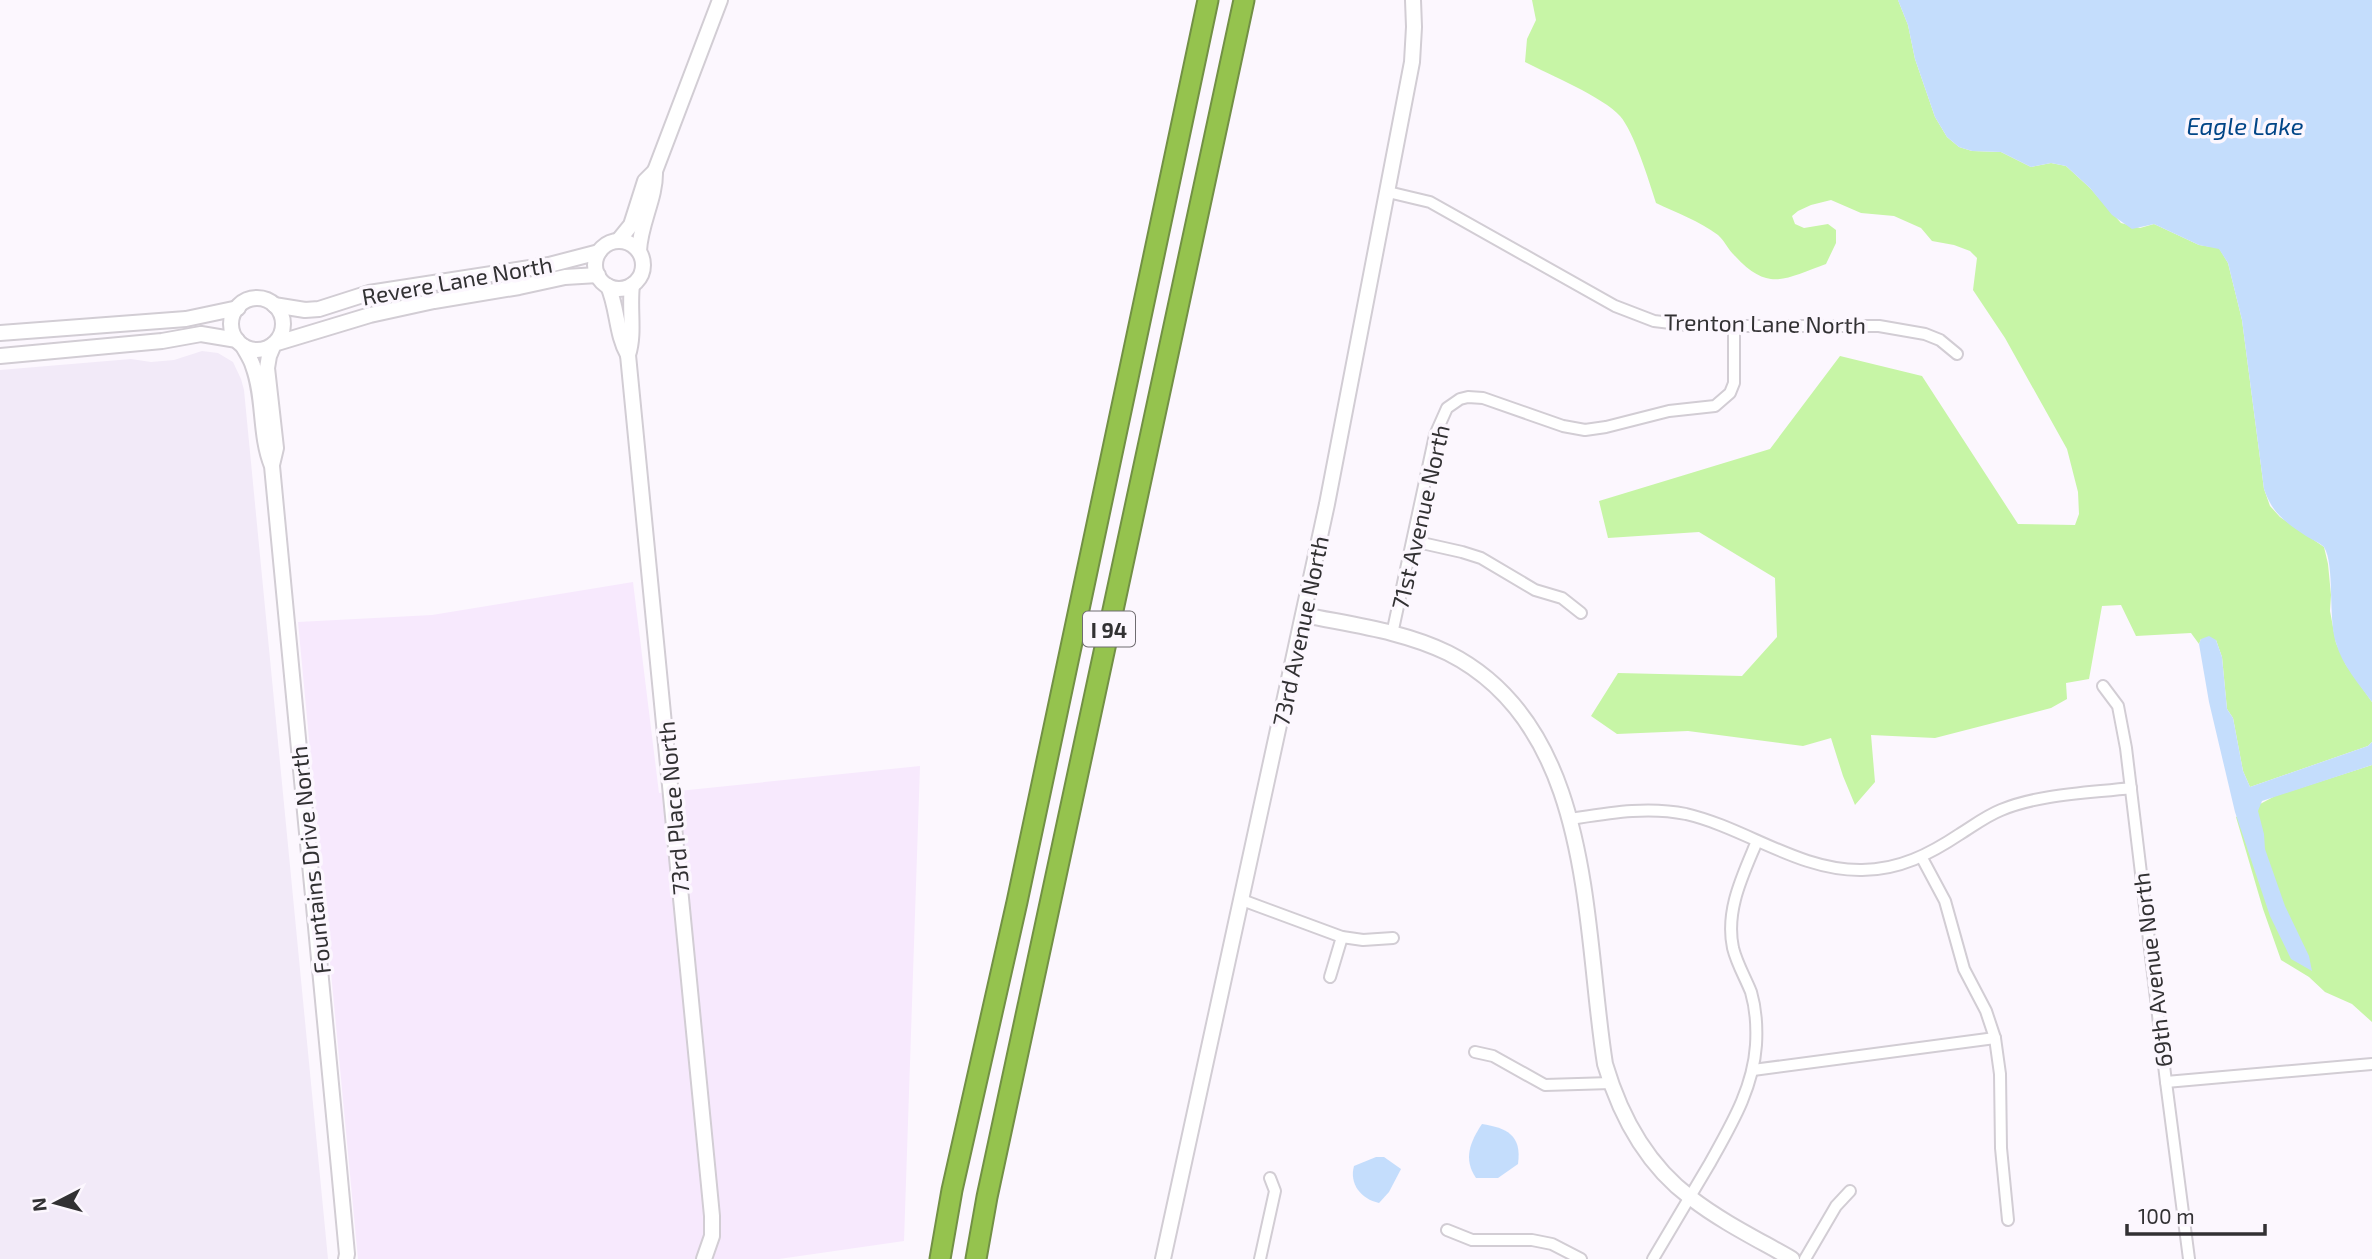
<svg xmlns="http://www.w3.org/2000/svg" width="2372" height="1259" viewBox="0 0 2372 1259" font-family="'Exo 2',sans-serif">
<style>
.commercial{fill:#f7e9fd}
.built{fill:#f2eaf8}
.green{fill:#c7f5a6}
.water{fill:#c4ddfc}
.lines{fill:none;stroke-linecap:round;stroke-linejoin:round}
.minor-casing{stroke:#d2cdd4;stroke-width:14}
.tertiary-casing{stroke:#d2cdd4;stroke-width:18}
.motorway-casing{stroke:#729045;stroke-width:23}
.minor{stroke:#fff;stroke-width:10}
.tertiary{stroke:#fff;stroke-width:14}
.motorway{stroke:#95c34e;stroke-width:19}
.labels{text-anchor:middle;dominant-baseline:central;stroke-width:7;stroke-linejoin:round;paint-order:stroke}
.shield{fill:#fcf7fe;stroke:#6f6c70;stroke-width:2}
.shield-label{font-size:21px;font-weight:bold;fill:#323133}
.street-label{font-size:23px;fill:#323133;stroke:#fcf7fe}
.water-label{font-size:24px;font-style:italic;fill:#014587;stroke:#fcf7fe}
</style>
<rect width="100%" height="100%" fill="#fcf7fe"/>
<polygon class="commercial" points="633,582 659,793 920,766 904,1241 779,1259 358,1259 298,622 432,615"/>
<polygon class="built" points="202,351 218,353 233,362 241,379 244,390 328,1259 0,1259 0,370 131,359 151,362 174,360"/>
<g class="green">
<path d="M1532,0h366l10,25 7,34 20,58 12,20 12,10 13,4 29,1 30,15 20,-4 15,3 24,22 31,35 19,5 14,-4 45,21 20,3 9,15 14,57 22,169 6,17 10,11 44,30 4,17 3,31 -1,16 6,32 10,22 26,37v40l-4,4 -118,41 -7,-16 -10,-53 -6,-9 -5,-52 -6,-17 -15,-1 -2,5 -8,-11 -55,3 -15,-31 -19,1 -13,73 -23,4 1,16 -16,9 -116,30 -64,-3 4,47 -20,23 -12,-29 -12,-38 -28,8 -115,-15 -71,3 -26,-18 27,-43 124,3 35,-39 -2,-59 -76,-46 -91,6 -9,-37 171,-52 70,-93 82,20 96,148 57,1 4,-11 -1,-22 -11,-43 -62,-111 -32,-48 4,-32 -7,-7 -16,-6 -22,-4 -11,-13 -27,-12 -33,-3 -30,-13 -20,5 -13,6 -6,5 3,8 9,4 24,-4 8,6v13l-10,21c-40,14 -57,29 -91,-8 -7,-6 -10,-15 -17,-21 -19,-14 -41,-22 -62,-32 -7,-22 -22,-71 -36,-87 -17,-19 -70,-41 -95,-54l2,-23 9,-19z"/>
<polygon points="2372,765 2372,1022 2352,1004 2325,992 2309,977 2281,960 2263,909 2236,817 2275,796"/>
</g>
<g class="water">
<path d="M1898,0h474v702c-13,-18 -30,-37 -36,-59 -8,-23 -1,-79 -12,-96 -4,-4 -13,-8 -18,-11 -21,-14 -34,-23 -42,-47l-22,-169 -14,-57 -9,-14 -20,-4 -45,-21 -22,5 -20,-14 -22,-27 -24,-22 -15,-3 -20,4 -30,-15 -29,-1 -13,-4 -12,-10 -12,-20 -20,-58 -7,-34z"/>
<polygon points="2209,636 2216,640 2222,657 2227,709 2233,718 2243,771 2250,787 2368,746 2372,742 2372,765 2262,801 2258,811 2264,834 2265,849 2285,906 2309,956 2312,971 2291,959 2270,916 2235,812 2209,702 2199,644 2201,639"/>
<path d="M1482,1124c25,4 40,11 36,40l-20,14h-22c-13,-19 -6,-36 6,-54z"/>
<path d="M1376,1157h8l17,12 -12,23 -10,11c-18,-4 -30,-19 -25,-37z"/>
</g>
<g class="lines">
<g class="minor-casing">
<g id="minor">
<polyline points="1388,192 1430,202 1615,306 1654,321 1696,326 1879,326 1925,334 1940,340 1957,354"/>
<polyline points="1413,541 1462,552 1481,558 1535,590 1562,598 1581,613"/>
<polyline points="1392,634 1435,435 1447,408 1460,399 1468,397 1483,398 1563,426 1585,430 1606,427 1669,411 1715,406 1730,393 1734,383 1734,325"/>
<polyline points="2103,686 2118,706 2126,748 2166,1082 2189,1259"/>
<path d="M1570,819c39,-6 77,-13 116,-5 60,14 113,57 176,56 37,0 68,-16 98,-36 13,-8 26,-18 41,-24 38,-16 89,-17 130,-22"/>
<polyline points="1922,858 1945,901 1964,969 1986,1011 1995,1038 2000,1074 2001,1148 2008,1220"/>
<polyline points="1242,900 1342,937 1363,940 1393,938"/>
<polyline points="1330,977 1342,937"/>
<polyline points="1475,1052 1493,1056 1545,1085 1611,1083"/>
<polyline points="1753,1070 1995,1038"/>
<polyline points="2166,1082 2372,1064"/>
<polyline points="1447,1230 1472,1240 1532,1240 1552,1244 1581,1259"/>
<polyline points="1260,1259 1275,1191 1270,1178"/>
<path d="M1653,1259c19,-32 38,-64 57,-96 21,-38 43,-74 46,-118 1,-17 0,-36 -5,-53 -6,-15 -14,-28 -18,-44 -8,-38 10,-73 24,-107"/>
<polyline points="1805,1259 1836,1206 1850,1191"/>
</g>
</g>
<g class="tertiary-casing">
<g id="tertiary">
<polyline points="618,241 631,225 645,181 655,171"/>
<circle cx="619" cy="265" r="24"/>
<path d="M639,251c1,-28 17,-53 16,-80l65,-171"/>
<path d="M632,285c-3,24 3,48 -4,70l84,861v20l-8,23"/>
<path d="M608,286c10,23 8,48 20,69"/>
<circle cx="257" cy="324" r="26"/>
<polyline points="274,305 305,310 319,309 369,293 549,265 599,252"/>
<polyline points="0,333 186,319 238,308"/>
<path d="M243,346c3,6 8,13 10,20 12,32 6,68 19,100l67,702 8,86 -1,5"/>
<polyline points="0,356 162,341 201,334 237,340"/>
<polyline points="272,465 276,448 267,368 269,356 274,344 370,315 434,301 519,287 565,277 598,275"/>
<path d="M1304,615c48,10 99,16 144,38 147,74 135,273 157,411 15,51 42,101 86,134 31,24 68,42 101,61"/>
<polyline points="1163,1259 1327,504 1412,62 1414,27 1413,0"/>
</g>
</g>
<g class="motorway-casing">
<g id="motorway">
<polyline points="940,1259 952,1190 1017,902 1208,0"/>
<polyline points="976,1259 987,1197 1244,0"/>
</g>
</g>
<use href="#minor" class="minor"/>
<use href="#tertiary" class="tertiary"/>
<use href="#motorway" class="motorway"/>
</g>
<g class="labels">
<rect class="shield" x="1083" y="611.5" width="52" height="35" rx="5"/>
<g class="shield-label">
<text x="1109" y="629">I 94</text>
</g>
<g class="street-label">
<text transform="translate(457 280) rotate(-10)">Revere Lane North</text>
<text transform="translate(1765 323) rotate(1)">Trenton Lane North</text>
<text transform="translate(1420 517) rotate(-77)">71st Avenue North</text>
<text transform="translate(1300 631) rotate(-78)">73rd Avenue North</text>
<text transform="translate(673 808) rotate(-95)">73rd Place North</text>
<text transform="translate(310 860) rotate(-96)">Fountains Drive North</text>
<text transform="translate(2152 970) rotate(-97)">69th Avenue North</text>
</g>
<g class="water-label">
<text x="2245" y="125">Eagle Lake</text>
</g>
</g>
<g transform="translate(56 1203) rotate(264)" stroke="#fcf7fe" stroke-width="5" paint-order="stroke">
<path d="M0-5L12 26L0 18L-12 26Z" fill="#323133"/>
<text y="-10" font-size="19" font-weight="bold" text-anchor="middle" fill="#323133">N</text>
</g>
<path d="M2127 1224v10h138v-10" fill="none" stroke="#323133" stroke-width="3.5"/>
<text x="2138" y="1224" font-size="21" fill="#323133" stroke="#fcf7fe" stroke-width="5" paint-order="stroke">100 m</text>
</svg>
